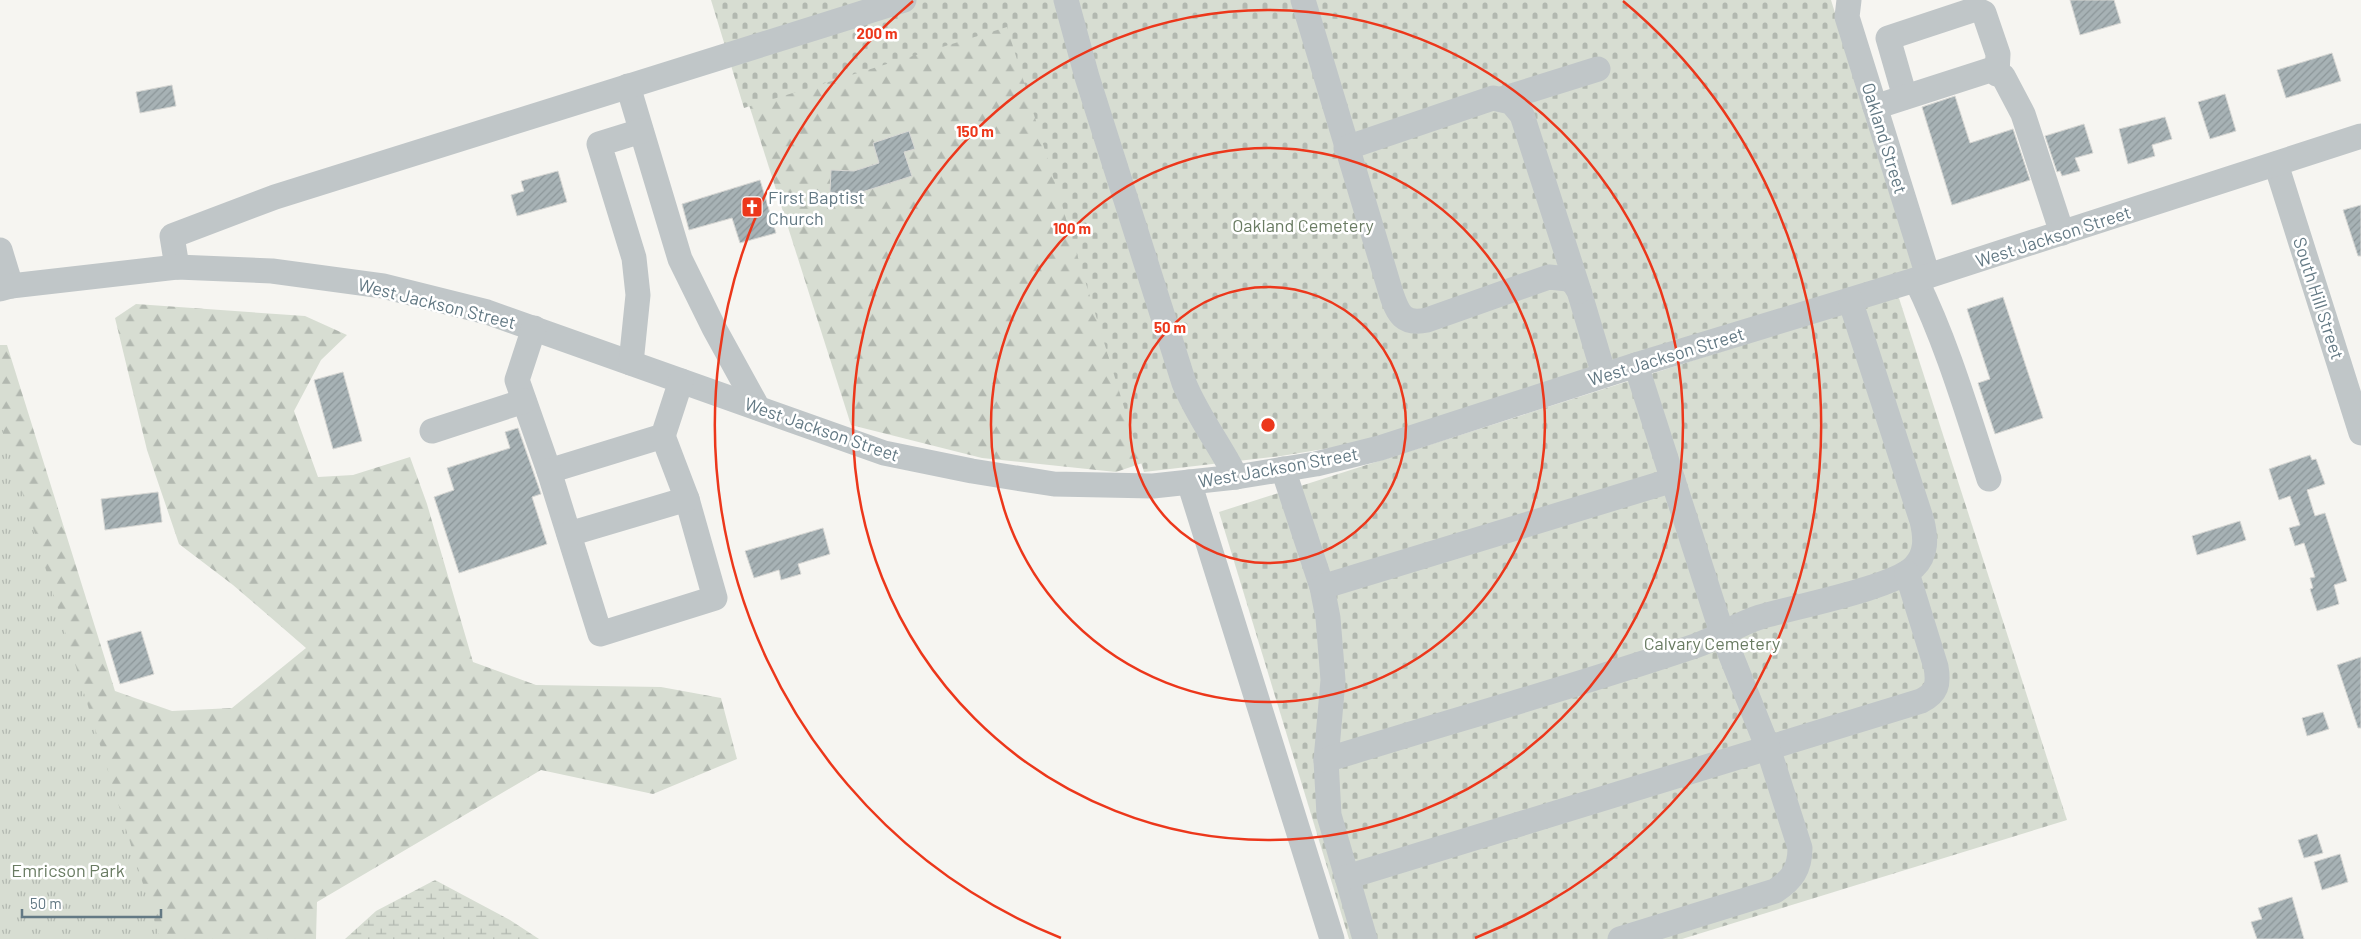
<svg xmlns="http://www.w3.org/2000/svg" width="2361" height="939" viewBox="0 0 2361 939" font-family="Barlow,sans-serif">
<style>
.forest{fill:url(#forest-firs)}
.wetland{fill:url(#wetland-marsh)}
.cemetery{fill:url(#cemetery-stones)}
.park{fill:url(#park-tufts)}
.building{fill:url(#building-hatch);stroke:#d7d7d4}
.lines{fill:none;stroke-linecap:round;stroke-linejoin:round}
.minor{stroke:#c0c6c8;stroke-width:25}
.ring{fill:none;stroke:#ec371b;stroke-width:2.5}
.labels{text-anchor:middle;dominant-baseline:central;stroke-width:5;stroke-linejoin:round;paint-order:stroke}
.street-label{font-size:18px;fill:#637984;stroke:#fff}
.poi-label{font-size:18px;fill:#637984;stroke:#fff;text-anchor:start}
.park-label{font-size:18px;fill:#697b62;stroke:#fff}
.centre{fill:#ec371b;stroke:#fff;stroke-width:2.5}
.ring-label{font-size:15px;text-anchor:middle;font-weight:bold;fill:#ec371b;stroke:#fff;stroke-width:5;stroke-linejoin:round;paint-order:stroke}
</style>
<defs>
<pattern id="forest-firs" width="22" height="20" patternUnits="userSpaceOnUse" patternTransform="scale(1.25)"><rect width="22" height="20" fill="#d7ddd2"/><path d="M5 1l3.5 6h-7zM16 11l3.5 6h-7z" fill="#b2b8b0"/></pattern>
<pattern id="wetland-marsh" width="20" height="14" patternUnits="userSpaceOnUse" patternTransform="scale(1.25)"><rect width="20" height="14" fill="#d7ddd2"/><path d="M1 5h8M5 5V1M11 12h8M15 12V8" fill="none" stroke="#b2b8b0"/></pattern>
<pattern id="cemetery-stones" width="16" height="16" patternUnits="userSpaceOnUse" patternTransform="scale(1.25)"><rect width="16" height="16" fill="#d7ddd2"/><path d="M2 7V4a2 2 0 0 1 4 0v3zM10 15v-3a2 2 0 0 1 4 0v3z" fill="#b2b8b0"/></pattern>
<pattern id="park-tufts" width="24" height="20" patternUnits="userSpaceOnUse" patternTransform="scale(1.25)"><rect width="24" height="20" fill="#d7ddd2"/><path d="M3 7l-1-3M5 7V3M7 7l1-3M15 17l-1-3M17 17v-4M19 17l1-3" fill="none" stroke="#b2b8b0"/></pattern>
<pattern id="building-hatch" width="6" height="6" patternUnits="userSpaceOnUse" patternTransform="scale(1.25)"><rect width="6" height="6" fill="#a7b2b5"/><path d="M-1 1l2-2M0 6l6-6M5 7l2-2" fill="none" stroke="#8c9699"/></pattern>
</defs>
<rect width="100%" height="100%" fill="#f6f5f1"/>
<g class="forest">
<polygon points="1059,0 1172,453 1116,472 982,458 851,425 736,64"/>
<polygon points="136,304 305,316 347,335 321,360 294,411 318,477 353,475 410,457 427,504 473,662 536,685 661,687 721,698 737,759 653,794 541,770 317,902 316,939 68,939 0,843 0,345 7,345 115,691 172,711 232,708 306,648 233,585 179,544 147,450 115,318"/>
</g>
<polygon class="wetland" points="435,880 510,920 539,939 345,939 376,911"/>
<g class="cemetery">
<polygon points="711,0 1831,0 1915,269 1379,440 1281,456 1144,472 1007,27 744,108"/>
<polygon points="1898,295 2067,820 1682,939 1349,939 1219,512"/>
</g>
<polygon class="park" points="0,421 160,939 0,939"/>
<g class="building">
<polygon points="2070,0 2114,0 2121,23 2080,35"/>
<polygon points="2332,53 2341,81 2286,98 2277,70"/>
<polygon points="172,85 176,106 140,113 136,92"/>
<polygon points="2225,94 2236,131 2210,139 2198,102"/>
<polygon points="1955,96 1970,143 2013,129 2030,180 1952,205 1922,107"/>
<polygon points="2165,117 2172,139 2152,145 2155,156 2128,164 2119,129"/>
<polygon points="2084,124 2093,153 2075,158 2080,171 2062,176 2060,171 2057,172 2045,136"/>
<polygon points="909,131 915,149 904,152 912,176 837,200 835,193 830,192 831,170 854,171 879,163 873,143"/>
<polygon points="558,171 567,202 517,216 511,195 524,191 521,181"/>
<polygon points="760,180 776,233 740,243 732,218 689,230 682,204"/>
<polygon points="2361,205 2361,256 2358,256 2343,210"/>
<polygon points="2003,297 2043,418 1995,434 1978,383 1990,379 1967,309"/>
<polygon points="343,372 362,441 333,449 314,380"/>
<polygon points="518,428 541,494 532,497 547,544 459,573 434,497 454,490 447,468 510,448 505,432"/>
<polygon points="2310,455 2312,460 2316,459 2325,484 2307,490 2315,516 2325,513 2347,581 2334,585 2339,604 2317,611 2310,589 2313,588 2310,578 2315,577 2304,543 2295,546 2289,528 2300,525 2290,496 2279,500 2269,469"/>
<polygon points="158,492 162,522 105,530 101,499"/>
<polygon points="2240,521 2246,540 2197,555 2192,536"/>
<polygon points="823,528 830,554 798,564 801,574 781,580 779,570 754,578 745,551"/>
<polygon points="141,631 154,674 120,684 107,641"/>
<polygon points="2361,657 2361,728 2358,728 2337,665"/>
<polygon points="2323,712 2329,729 2307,736 2302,718"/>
<polygon points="2317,834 2323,853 2304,858 2298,840"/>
<polygon points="2340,854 2348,882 2322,890 2314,862"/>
<polygon points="2292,897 2304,939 2257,939 2251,922 2262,919 2258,908"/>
</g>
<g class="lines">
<g class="minor">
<path d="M1066,0l21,77 97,306c14,34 36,62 52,94"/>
<path d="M1303,0l88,293c7,21 12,32 36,27l122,-43 19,2 6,4 5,8 25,84"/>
<polyline points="1849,0 1847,17 1928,276"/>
<polyline points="628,86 680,259 714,328 758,408"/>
<polyline points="1905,97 1888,38 1976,9 1984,13 1998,54 1997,74"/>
<polyline points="1502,99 1598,69"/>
<polyline points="1875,107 1990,70 2003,76 2023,114 2062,233"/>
<polyline points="1346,148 1493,98 1511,102 1522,115 1579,291"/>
<polyline points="2276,164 2361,433"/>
<polyline points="0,250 11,286"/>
<polyline points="177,267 172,236 275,197 904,0"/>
<path d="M1916,280c31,63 51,132 73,199"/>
<polyline points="0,289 11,286 177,267 272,271 383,286 487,312 884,453 972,471 1054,484 1153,486 1236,477 1316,464 1380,448 1636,365 1928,276 2361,136"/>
<polyline points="534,328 517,380 549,471 663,436 681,381"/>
<polyline points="631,363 638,295 634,258 599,144 641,131"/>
<polyline points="432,431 524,401"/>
<polyline points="1283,469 1322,587 1328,618 1333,680 1326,760 1329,815 1365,939"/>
<polyline points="549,471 600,634 715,598 687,499 663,436"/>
<polyline points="1189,482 1332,939"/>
<polyline points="569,534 687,499"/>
<polyline points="1322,587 1673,480"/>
<path d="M1326,760c122,-38 247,-73 369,-114 22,-7 42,-22 65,-29 33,-10 133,-29 154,-50 13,-13 12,-29 8,-46l-72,-221"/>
<path d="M1347,877l574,-176c16,-8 18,-17 15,-34l-29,-94"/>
<path d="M1620,939l155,-48c17,-11 25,-22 25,-43l-32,-100 -46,-115 -86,-268"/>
</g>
</g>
<g class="ring">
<circle cx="1268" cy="425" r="138"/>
<circle cx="1268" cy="425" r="277"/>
<circle cx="1268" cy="425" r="415"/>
<path d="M1061 938A553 553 0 0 1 913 1M1623 1A553 553 0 0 1 1475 938"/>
</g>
<defs>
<g id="church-square" transform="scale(1.125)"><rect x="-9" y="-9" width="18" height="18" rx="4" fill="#ec371b" stroke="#fff"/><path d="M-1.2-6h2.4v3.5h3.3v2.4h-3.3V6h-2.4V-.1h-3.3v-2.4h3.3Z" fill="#fff"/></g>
</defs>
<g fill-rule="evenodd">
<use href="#church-square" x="752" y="207"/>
</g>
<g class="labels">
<g class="street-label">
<text transform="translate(1885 138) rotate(73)">Oakland Street</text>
<text transform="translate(2053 236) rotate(-18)">West Jackson Street</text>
<text transform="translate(2319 298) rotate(72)">South Hill Street</text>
<text transform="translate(437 303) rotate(14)">West Jackson Street</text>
<text transform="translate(1666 356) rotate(-17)">West Jackson Street</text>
<text transform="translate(822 429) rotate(19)">West Jackson Street</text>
<text transform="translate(1278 467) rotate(-10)">West Jackson Street</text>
</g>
<g class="poi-label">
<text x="768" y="197">First Baptist<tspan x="768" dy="21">Church</tspan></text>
</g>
<g class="park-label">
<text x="1303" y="225">Oakland Cemetery</text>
<text x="1712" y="643">Calvary Cemetery</text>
<text x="68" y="870">Emricson Park</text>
</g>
</g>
<circle cx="1268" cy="425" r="8" class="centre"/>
<g class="ring-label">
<text x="877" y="39">200 m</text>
<text x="975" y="137">150 m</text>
<text x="1072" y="234">100 m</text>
<text x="1170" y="333">50 m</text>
</g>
<path d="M22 909v8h139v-8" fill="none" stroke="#637984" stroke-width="2.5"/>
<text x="30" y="909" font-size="15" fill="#637984" stroke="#ffffff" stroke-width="4" paint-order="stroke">50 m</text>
</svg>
